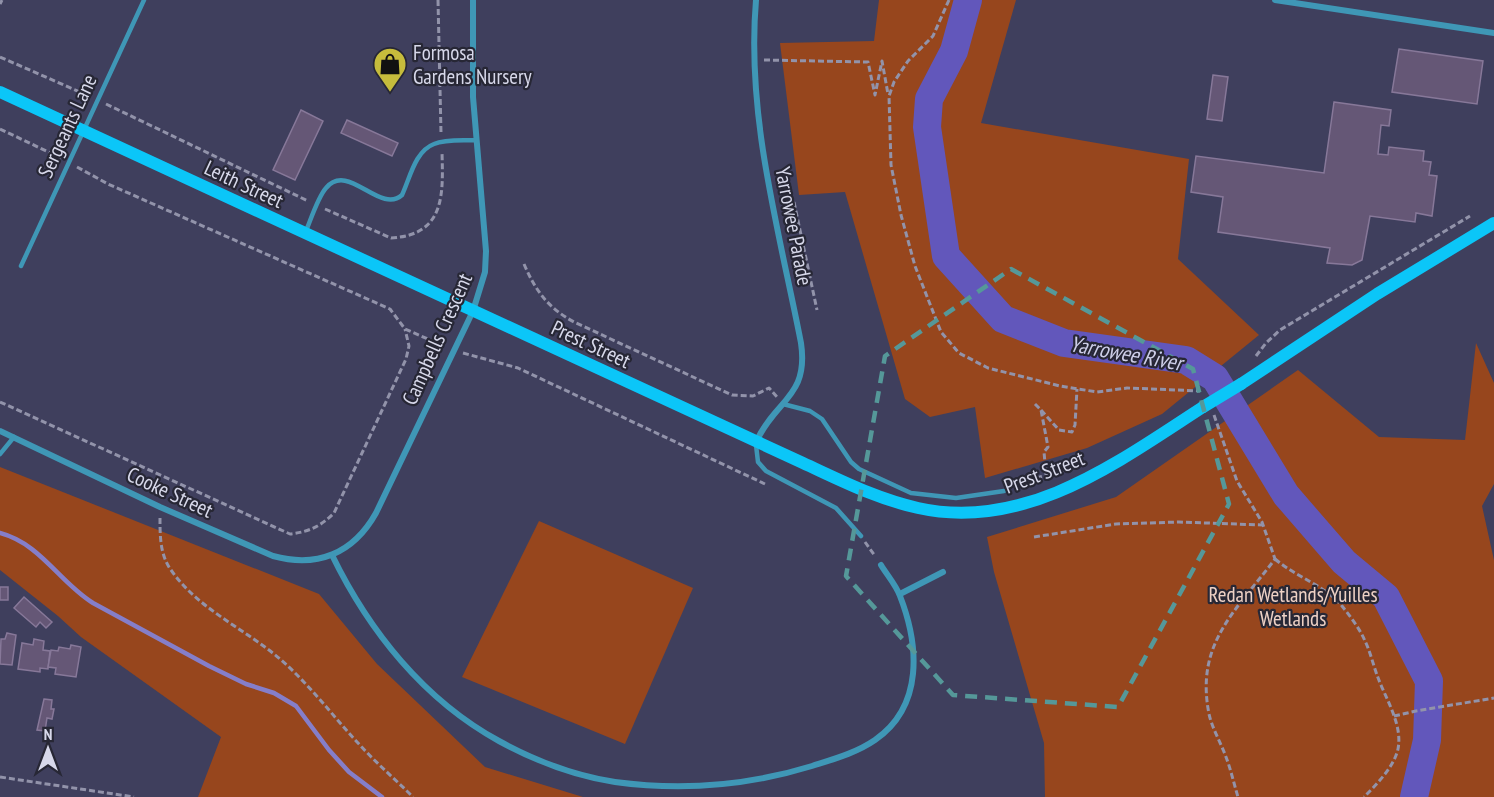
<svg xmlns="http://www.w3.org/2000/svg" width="1494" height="797" viewBox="0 0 1494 797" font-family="'PT Sans Narrow',sans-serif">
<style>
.green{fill:#97461d}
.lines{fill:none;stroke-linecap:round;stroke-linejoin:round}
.stream{stroke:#857ec9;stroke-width:4.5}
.river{stroke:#6257bb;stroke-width:28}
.building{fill:#655776;stroke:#877899;stroke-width:1.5}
.path{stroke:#9293aa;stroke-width:3;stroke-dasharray:6 3;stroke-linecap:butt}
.service{stroke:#3f97b6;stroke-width:4.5}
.minor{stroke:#3f97b6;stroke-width:6}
.secondary{stroke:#0bc6f8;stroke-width:12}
.secondary-bridge{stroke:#0bc6f8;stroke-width:12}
.marked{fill:none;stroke:#559899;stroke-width:4.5;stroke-dasharray:12 8;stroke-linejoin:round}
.labels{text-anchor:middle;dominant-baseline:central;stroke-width:4.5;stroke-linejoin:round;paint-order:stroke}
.poi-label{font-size:21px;fill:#d7d8ea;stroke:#272735;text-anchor:start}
.street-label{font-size:21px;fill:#d7d8ea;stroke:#272735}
.park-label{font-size:21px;fill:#eed1c5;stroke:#272735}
.water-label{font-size:22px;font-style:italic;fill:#cdcee8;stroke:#272735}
</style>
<rect width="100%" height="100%" fill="#3f3f5d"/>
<g class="green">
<polygon points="879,0 1016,0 981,123 1189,159 1178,259 1259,335 1162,414 1087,448 985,478 975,407 930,417 905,399 845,192 799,195 780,43 874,41"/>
<polygon points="1476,343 1494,383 1494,484 1482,506 1494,560 1494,797 1045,797 1044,743 994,572 987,537 1116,497 1298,370 1379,437 1465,440"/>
<polygon points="0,467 319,594 377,664 485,767 583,797 198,797 221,737 81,637 58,616 0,570"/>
<polygon points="539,521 693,588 625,744 462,677"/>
</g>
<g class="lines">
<path class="stream" d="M0,533c41,11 59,49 93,70l116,63 37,18 28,9 22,13 33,44 20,22 33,25"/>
<polyline class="river" points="968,0 954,51 929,99 927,127 946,256 1003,319 1064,343 1186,360 1215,378 1286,495 1344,562 1386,597 1429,681 1427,740 1414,797"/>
</g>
<g class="building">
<polygon points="1399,49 1483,61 1477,104 1392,92"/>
<polygon points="1213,75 1228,77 1222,121 1207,119"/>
<polygon points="1334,102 1391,110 1389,126 1381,125 1378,154 1388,155 1389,147 1424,151 1423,161 1431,162 1429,175 1437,176 1432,216 1416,213 1415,222 1370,216 1362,260 1352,265 1327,263 1330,248 1218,232 1223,197 1191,192 1196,156 1324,173"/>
<polygon points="301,110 323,121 295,180 273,170"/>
<polygon points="347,120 398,143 392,156 341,133"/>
<rect x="0" y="587" width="8" height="13"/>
<polygon points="24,597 52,622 46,628 40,622 36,627 14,608"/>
<polygon points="7,633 16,635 12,665 0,664 1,639 5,639"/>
<polygon points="34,639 44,641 43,650 50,651 48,669 40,668 40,672 18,669 22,643 33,645"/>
<polygon points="71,645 81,647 76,677 55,674 56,668 48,667 51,650 58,651 59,647 70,649"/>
<polygon points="44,699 52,700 51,709 54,709 52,719 47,718 45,731 37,730"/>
</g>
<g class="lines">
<g class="path">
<polyline points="438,0 441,133"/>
<polyline points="949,0 933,36 908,61 894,82 889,96 891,165 901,215 915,266 941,332 959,353 988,368 1060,386 1097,392 1127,388 1200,391"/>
<polyline points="0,4 2,0"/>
<polyline points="0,57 89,96"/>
<polyline points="764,60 868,62 875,95 882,61 888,94"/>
<polyline points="106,104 308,201"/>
<polyline points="0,129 61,158"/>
<polyline points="77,167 108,184 390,309 405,329 446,347"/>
<polyline points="794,202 817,310"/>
<path d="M325,209l66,29c55,-3 52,-45 51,-86"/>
<path d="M524,264c11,26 24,44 50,58l158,73 21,1 16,-8 8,9"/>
<polyline points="463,353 518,368 765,484"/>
<polyline points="1256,356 1266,343 1280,330 1470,216"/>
<path d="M0,402l290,132c19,-2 31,-8 44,-21l72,-154 3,-13 -4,-17"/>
<polyline points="1035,404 1041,410 1048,447 1044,452 1046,474"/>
<polyline points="1041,410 1059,430 1072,432 1075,425 1077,389"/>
<path d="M1214,415l23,66 25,41 13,37c-39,52 -80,84 -66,155 3,14 12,29 17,43 5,13 8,27 12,40"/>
<polyline points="1010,485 1073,468"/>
<path d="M160,518c0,18 0,37 11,52 28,40 73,58 109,89 29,25 52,56 78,84 17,19 37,36 55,54"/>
<polyline points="1034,537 1116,524 1179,522 1263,525"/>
<polyline points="865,542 875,556"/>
<path d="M1275,559c21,18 49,26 67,47 8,10 18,23 23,35 5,10 8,23 12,34 8,23 26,49 21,74 -4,18 -22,36 -34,48"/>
<polyline points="1394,716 1416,711 1494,698"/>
<polyline points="0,777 134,797"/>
</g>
<g class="service">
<path d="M306,231c5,-12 12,-34 20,-43 22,-27 54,27 76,7 8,-17 13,-44 32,-51 12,-5 30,-3 42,-4"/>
<polyline points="21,266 144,0"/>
<polyline points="783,404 810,411 822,419 851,462 859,469 911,493 956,498 1004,491"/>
<polyline points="756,445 758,462 766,471 836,508 861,536"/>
<polyline points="0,454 14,437"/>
</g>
<g class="minor">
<path d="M756,0c-10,116 23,230 45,343 8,54 -25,56 -45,99"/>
<polyline points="1275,0 1494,33"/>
<path d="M0,431l160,76 113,49c44,12 80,-2 103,-43l97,-202 12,-39 1,-21 -13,-154v-97"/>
<path d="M332,555c37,76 92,145 167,186 35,19 76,35 116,41 67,9 132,4 197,-16 22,-7 44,-13 63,-26 49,-34 44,-95 25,-144 -4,-11 -13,-21 -19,-31"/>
<polyline points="900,594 943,572"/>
</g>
<g class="secondary">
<path d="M0,92l803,371c37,17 74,36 115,45 107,24 200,-46 285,-101"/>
<polyline points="1241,384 1377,294 1494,223"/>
</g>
<polyline class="secondary-bridge" points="1203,407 1241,384"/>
</g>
<path class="marked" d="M1011,269l182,100 36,135 -111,203 -165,-12 -107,-119 39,-220z"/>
<defs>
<g id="shop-pin" transform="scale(1.725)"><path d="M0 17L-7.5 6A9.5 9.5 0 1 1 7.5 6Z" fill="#c6bc3c" stroke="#272735"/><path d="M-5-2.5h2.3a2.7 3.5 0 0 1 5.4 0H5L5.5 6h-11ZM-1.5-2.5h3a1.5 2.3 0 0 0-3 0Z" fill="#111"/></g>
</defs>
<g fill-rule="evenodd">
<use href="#shop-pin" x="390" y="64"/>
</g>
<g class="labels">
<g class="poi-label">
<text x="413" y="52">Formosa<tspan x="413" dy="24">Gardens Nursery</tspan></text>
</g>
<g class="street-label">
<text transform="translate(67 126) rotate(-65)">Sergeants Lane</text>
<text transform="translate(244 184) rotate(25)">Leith Street</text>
<text transform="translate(794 226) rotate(79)">Yarrowee Parade</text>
<text transform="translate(437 339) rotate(-66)">Campbells Crescent</text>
<text transform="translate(591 344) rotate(25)">Prest Street</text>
<text transform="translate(1044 472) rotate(-21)">Prest Street</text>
<text transform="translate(170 492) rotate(25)">Cooke Street</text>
</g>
<g class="park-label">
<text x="1293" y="594">Redan Wetlands/Yuilles<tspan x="1293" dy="24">Wetlands</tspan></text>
</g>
<g class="water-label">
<text transform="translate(1126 353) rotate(10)">Yarrowee River</text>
</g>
</g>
<g transform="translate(48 749)" stroke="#272735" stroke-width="4.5" paint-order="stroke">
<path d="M0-4.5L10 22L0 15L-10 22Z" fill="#d7d8ea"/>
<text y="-9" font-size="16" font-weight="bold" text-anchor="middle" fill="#d7d8ea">N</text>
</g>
</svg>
